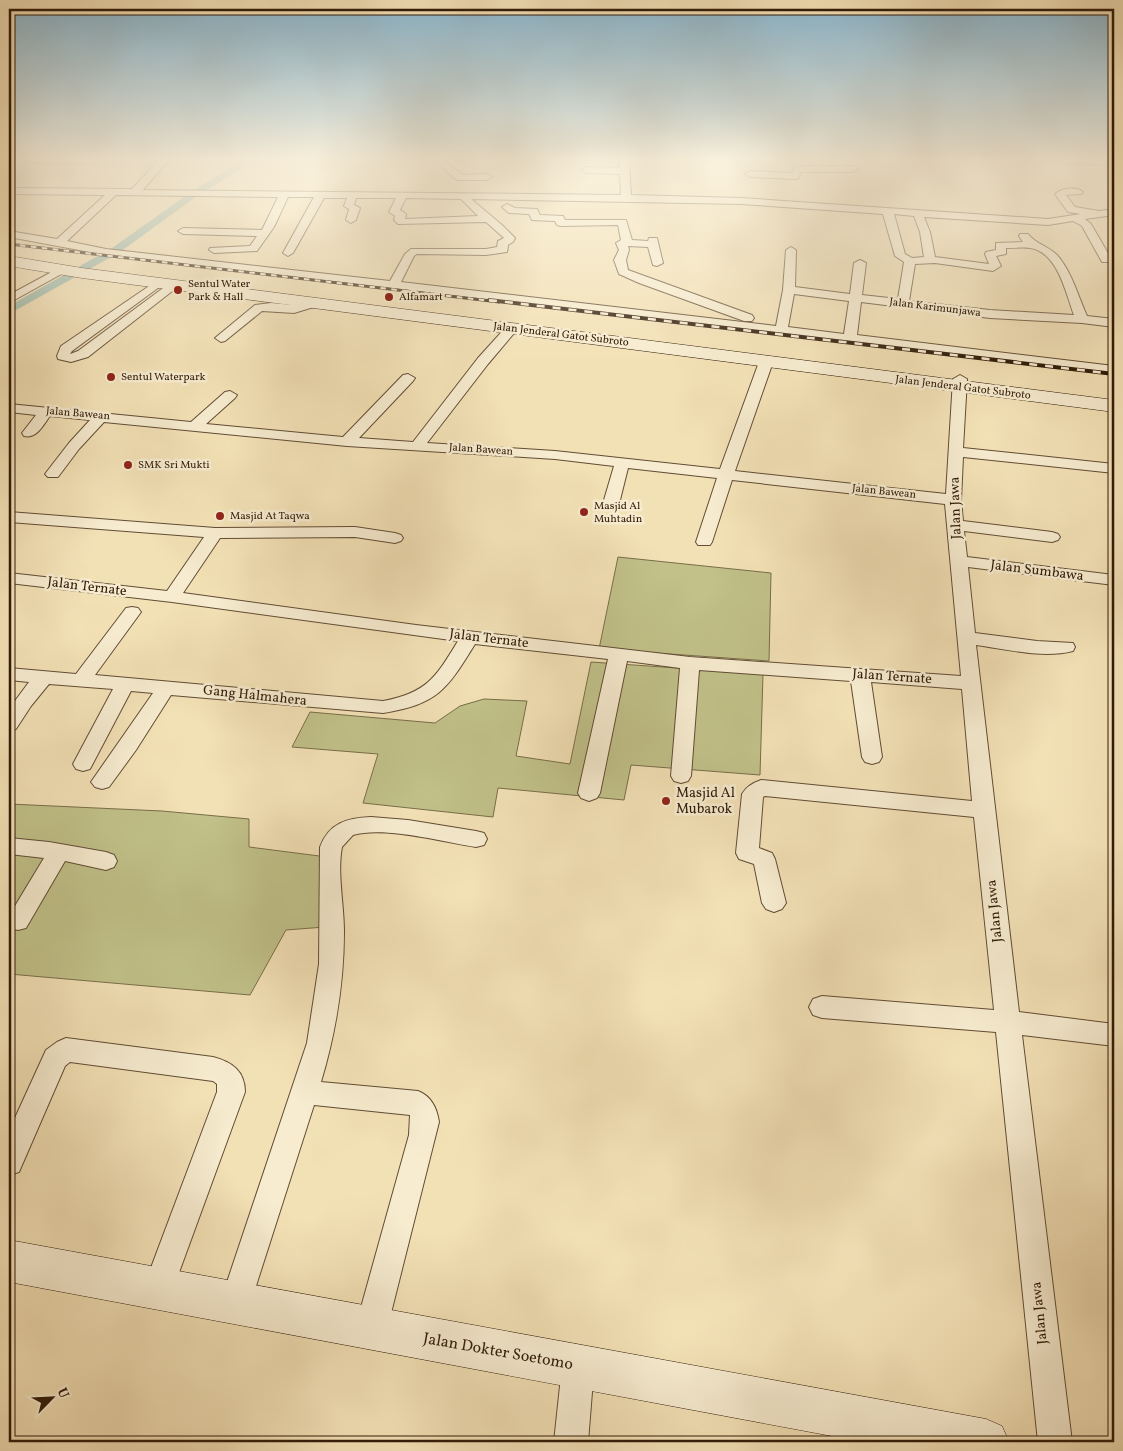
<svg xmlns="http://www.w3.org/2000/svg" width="1123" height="1451" viewBox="0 0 1123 1451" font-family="Vollkorn,serif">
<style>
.green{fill:#c1c189;stroke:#786e49}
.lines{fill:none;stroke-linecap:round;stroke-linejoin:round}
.canal{fill:#9bbdb0;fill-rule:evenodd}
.street-casing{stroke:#614c34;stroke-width:2}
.secondary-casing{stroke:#301b09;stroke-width:1}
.street{fill:#f7ecd0;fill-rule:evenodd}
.secondary{fill:#f7ecd0;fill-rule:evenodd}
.rail-far1-casing{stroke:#301b09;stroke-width:3}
.rail-casing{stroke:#301b09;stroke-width:4}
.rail-far1{stroke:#f7ecd0;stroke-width:2;stroke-dasharray:5.5;stroke-linecap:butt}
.rail{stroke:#f7ecd0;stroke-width:2.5;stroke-dasharray:8;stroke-linecap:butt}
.poi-dot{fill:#8f2418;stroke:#f7ecd0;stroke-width:2}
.labels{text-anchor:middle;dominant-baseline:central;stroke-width:5;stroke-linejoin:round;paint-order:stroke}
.far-poi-label{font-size:11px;fill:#301b09;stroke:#f7ecd0;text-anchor:start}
.far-street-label{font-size:11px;fill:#301b09;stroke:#f7ecd0}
.street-label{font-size:14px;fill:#301b09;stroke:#f7ecd0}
.poi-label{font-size:14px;fill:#301b09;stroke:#f7ecd0;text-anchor:start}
.near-street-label{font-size:16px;fill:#301b09;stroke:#f7ecd0}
</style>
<rect width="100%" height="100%" fill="#f3e1b6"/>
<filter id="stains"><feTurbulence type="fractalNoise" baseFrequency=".004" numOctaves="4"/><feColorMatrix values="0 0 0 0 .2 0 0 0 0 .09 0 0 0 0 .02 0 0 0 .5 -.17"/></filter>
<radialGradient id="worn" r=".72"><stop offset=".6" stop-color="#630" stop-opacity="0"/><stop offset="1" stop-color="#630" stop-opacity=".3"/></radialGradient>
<g class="green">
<polygon points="618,557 771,573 769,661 599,649"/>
<polygon points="591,662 763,674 760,775 631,765 624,800 498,788 493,817 363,803 378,754 292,747 310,712 435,723 460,706 484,699 527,701 516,756 570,764"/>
<polygon points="9,804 162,811 249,819 249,847 335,858 338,926 286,930 250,995 9,974"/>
</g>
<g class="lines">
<polygon class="canal" points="243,158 252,158 241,169 197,196 120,252 9,314 9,306 112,248 191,192 235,165"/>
<g class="street-casing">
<g id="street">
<polygon points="9,158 105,158 97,164 9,162"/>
<path d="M161,158h9l-27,32 478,5 -1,-21 -34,-1 -5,-3 5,-3 34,1 -1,-10h10l2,37 110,3 307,21 33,-5 -13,-2 -13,-18c7,-6 21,-8 28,-2l-2,2 -15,1 9,12 24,4 15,-2v6l-29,4 6,5 21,36 -2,2h-8l-20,-36 -9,-5 -25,4 -124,-8 6,15 5,25 54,7 -4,-10 1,-2 10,-2v-7l27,-1 -4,-6 1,-2h8c8,10 20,12 29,21 15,17 21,41 30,61l27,3v8l-32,-4 -92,-5 -129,-16 -4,33 257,31v8l-541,-65 -467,-54 -97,-18v-6l48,8 48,-44 -96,-1v-6l123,1zM116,195l162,2 -16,33 -79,-2 -5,3 5,3 74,2 -7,10 -40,2 -1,2 5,3 43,-2 17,-24 14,-30h26l-31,56 5,3 5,-3 31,-55h23l-3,8 5,3 -3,11 5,3 5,-3 4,-12 -6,-3 2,-7h40l-7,14 6,4 -1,4 4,4 88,-2 18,16 -6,3 -1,6 -11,2h-75l-6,5 -15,27 -284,-32 -39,-8zM406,198l55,1 17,17 -73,3 1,-5 -6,-4zM471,199l270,5 142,10 12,42 9,6 -6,37 -36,-4 4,-32 -6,-3 -6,3 -4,31 -55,-7 1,-37 -5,-3 -5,3 -3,40 -7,36 -375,-44 13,-26 3,-2 69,1 21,-3 1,-7 5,-3 2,-4 -13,-13zM894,214l20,2 6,16 4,25 -12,1 -7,-4zM1006,248c8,0 17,-1 24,0 28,4 36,46 44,67l-84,-5 -81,-9 6,-37 20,-1 58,8 8,-5 -5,-10 10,-2zM794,294l55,7 -5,33 -56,-7z"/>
<polygon points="431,158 441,158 462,175 487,174 492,177 487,180 457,180"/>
<polygon points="1021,158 1114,159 1114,165 1025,161"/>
<polygon points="798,166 853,166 858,169 853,172 801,172 798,178 795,179 750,177 745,174 750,171 792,173 795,167"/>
<polygon points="507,204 515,208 537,209 540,215 563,216 565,220 626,220 632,240 648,241 649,238 657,238 663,263 657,266 653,265 648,247 628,246 629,250 626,260 628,270 752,315 754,318 752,321 744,321 639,283 619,274 614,260 619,250 616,243 621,240 618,225 561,226 557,225 555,221 532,220 529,214 509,213 502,207"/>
<polygon points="61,267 65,268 67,270 65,272 9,303 9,295"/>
<polygon points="158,280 162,281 164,283 162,285 72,351 70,354 78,351 170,283 178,283 180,285 88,357 71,362 58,359 57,356 61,346"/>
<polygon points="313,299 319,303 317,306 294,313 262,311 225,341 221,342 215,338 255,305 271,303 293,305"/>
<path d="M511,325l4,1 2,3 -2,3 -27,32 -61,79 128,8 165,18 39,-107 7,-4 7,4 -38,109 211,23 7,-115 7,-4 7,4 -4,69 151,16v9l-151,-16 -2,43 2,21 89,11 6,2 2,3 -2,3 -6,2 -88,-11 3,26 147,18v10l-146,-18 7,66 62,8 36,2 2,4 -2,4c-30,8 -67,-2 -97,-6l43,367 95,12v22l-92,-11 50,407h-34l-42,-410 -174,-14 -9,-3 -4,-8 4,-8 9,-3 172,14 -20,-193 -209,-21 -2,1 -4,51 13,5 3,6 11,44 -4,6 -8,3 -8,-3 -4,-6 -8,-39 -15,-5 -3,-6 6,-59c5,-8 11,-11 19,-14l211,21 -10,-112 -91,-7 11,75 -3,5 -7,2 -7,-2 -3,-5 -11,-76 -152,-11 -8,106 -3,5 -7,2 -7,-2 -3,-5 9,-108 -53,-7 -27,132 -3,5 -8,3 -8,-3 -3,-5 30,-134 -133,-15c-28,45 -36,60 -92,69l-212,-18 -35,55 -27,37 -7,2 -7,-2 -4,-5 62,-89 -22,-2 -41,78 -7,2 -7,-2 -3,-5 40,-75 -64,-5 -18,22 -15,23 -7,2v-22l20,-27 -20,-2v-12l67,6 50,-66 6,-1 6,1 3,4 -46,63 288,26c44,-8 53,-24 75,-60l-286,-39 -163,-19v-10l158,18 37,-54 -195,-15v-10l206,16 140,-1 40,6 6,2 2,3 -2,3 -6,2 -40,-6 -135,1 -37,55 233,32 274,32 271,19 -16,-172 -213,-24 -20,62 -2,3h-12l-2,-3 21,-64 -89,-10 -8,32 -2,3h-12l-2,-3 10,-34 -59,-7 -208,-13 -243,-24 -25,27 -21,28h-10l-3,-3 24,-31 21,-23 -40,-4c-7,9 -13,23 -26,20l-2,-3 14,-18 -27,-3v-8l182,18 34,-30 5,-1 7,4 -2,3 -29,26 137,13 60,-62 5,-1 7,4 -2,3 -54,57 54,4 65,-84 29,-32z"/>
<path d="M371,817l37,3 68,11 8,2 3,6 -3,6 -8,2c-34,-5 -91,-21 -123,-12l-11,12c-5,26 2,57 2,84 0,52 -8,101 -23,151l97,9c13,5 19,17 21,31l-52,207 -5,11 -11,5 -11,-5 -5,-11 54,-194 1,-20 -96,-10 -67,209 -11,5 -11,-5 -5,-11 87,-260 12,-79 1,-117c9,-24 27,-29 51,-30z"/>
<polygon points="9,838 49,842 106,852 114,855 117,861 114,867 106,870 65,861 26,928 18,930 10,928 9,916 44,858 9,854"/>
<path d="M66,1038l147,19c19,5 32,14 32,35l-72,197 -4,11 -11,4 -11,-4 -4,-11 74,-197v-8l-4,-3 -143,-19 -5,4 -46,106 -10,3v-44l37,-81 11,-8z"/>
<polygon points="578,1351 589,1356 594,1367 588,1442 554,1442 562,1367 567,1356"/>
</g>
</g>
<g class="secondary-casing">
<g id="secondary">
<polygon points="9,256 82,268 1114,400 1114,412 82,278 9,266"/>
<polygon points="9,1240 986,1419 1002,1426 1009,1442 864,1442 9,1282"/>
</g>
</g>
<use href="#street" class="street"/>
<use href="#secondary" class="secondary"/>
<g class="rail-far1-casing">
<polyline id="rail-far1" points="9,244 499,302"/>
</g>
<g class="rail-casing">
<polyline id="rail" points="489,300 1114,374"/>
</g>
<use href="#rail-far1" class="rail-far1"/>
<use href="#rail" class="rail"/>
</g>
<linearGradient id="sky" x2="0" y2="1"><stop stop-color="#89b8d2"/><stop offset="0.44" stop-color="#faf2de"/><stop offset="1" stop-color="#faf2de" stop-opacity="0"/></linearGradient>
<rect width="1123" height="361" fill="url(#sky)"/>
<g class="poi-dot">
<circle cx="178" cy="290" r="5"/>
<circle cx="389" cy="297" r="5"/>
<circle cx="111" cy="377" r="5"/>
<circle cx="128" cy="465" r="5"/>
<circle cx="584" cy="512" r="5"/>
<circle cx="220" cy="516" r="5"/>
<circle cx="666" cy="801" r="5"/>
</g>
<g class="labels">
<g class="far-poi-label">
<text x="188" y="284">Sentul Water<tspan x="188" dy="13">Park &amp; Hall</tspan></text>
<text x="399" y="297">Alfamart</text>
<text x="121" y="377">Sentul Waterpark</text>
<text x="138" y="465">SMK Sri Mukti</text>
<text x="594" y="506">Masjid Al<tspan x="594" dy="13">Muhtadin</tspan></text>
<text x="230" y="516">Masjid At Taqwa</text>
</g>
<g class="far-street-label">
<text transform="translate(935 308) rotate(7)">Jalan Karimunjawa</text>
<text transform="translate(561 335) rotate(7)">Jalan Jenderal Gatot Subroto</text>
<text transform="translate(963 388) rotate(7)">Jalan Jenderal Gatot Subroto</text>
<text transform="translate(78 414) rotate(5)">Jalan Bawean</text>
<text transform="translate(481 450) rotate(4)">Jalan Bawean</text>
<text transform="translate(884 492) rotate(6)">Jalan Bawean</text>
</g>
<g class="street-label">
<text transform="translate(956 508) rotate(-92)">Jalan Jawa</text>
<text transform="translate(1037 571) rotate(7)">Jalan Sumbawa</text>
<text transform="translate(87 587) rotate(7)">Jalan Ternate</text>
<text transform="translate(489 639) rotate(7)">Jalan Ternate</text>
<text transform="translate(892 677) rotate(4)">Jalan Ternate</text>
<text transform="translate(255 696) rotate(6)">Gang Halmahera</text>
<text transform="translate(995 911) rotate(-96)">Jalan Jawa</text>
<text transform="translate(1040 1313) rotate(-96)">Jalan Jawa</text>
</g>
<g class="poi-label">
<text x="676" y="793">Masjid Al<tspan x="676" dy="16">Mubarok</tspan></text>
</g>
<g class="near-street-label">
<text transform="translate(498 1352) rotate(10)">Jalan Dokter Soetomo</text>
</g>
</g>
<rect width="1123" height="1451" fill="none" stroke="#f3e1b6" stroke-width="30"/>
<rect x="10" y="10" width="1103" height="1431" fill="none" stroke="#301b09" stroke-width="2.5"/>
<rect x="15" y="15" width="1093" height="1421" fill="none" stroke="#301b09"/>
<g transform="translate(52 1398) rotate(66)" stroke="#f7ecd0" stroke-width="4" paint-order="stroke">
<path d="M0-4L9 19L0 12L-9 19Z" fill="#301b09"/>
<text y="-8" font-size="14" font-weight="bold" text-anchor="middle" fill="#301b09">U</text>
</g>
<rect width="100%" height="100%" filter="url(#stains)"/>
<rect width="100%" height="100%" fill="url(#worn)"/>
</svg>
